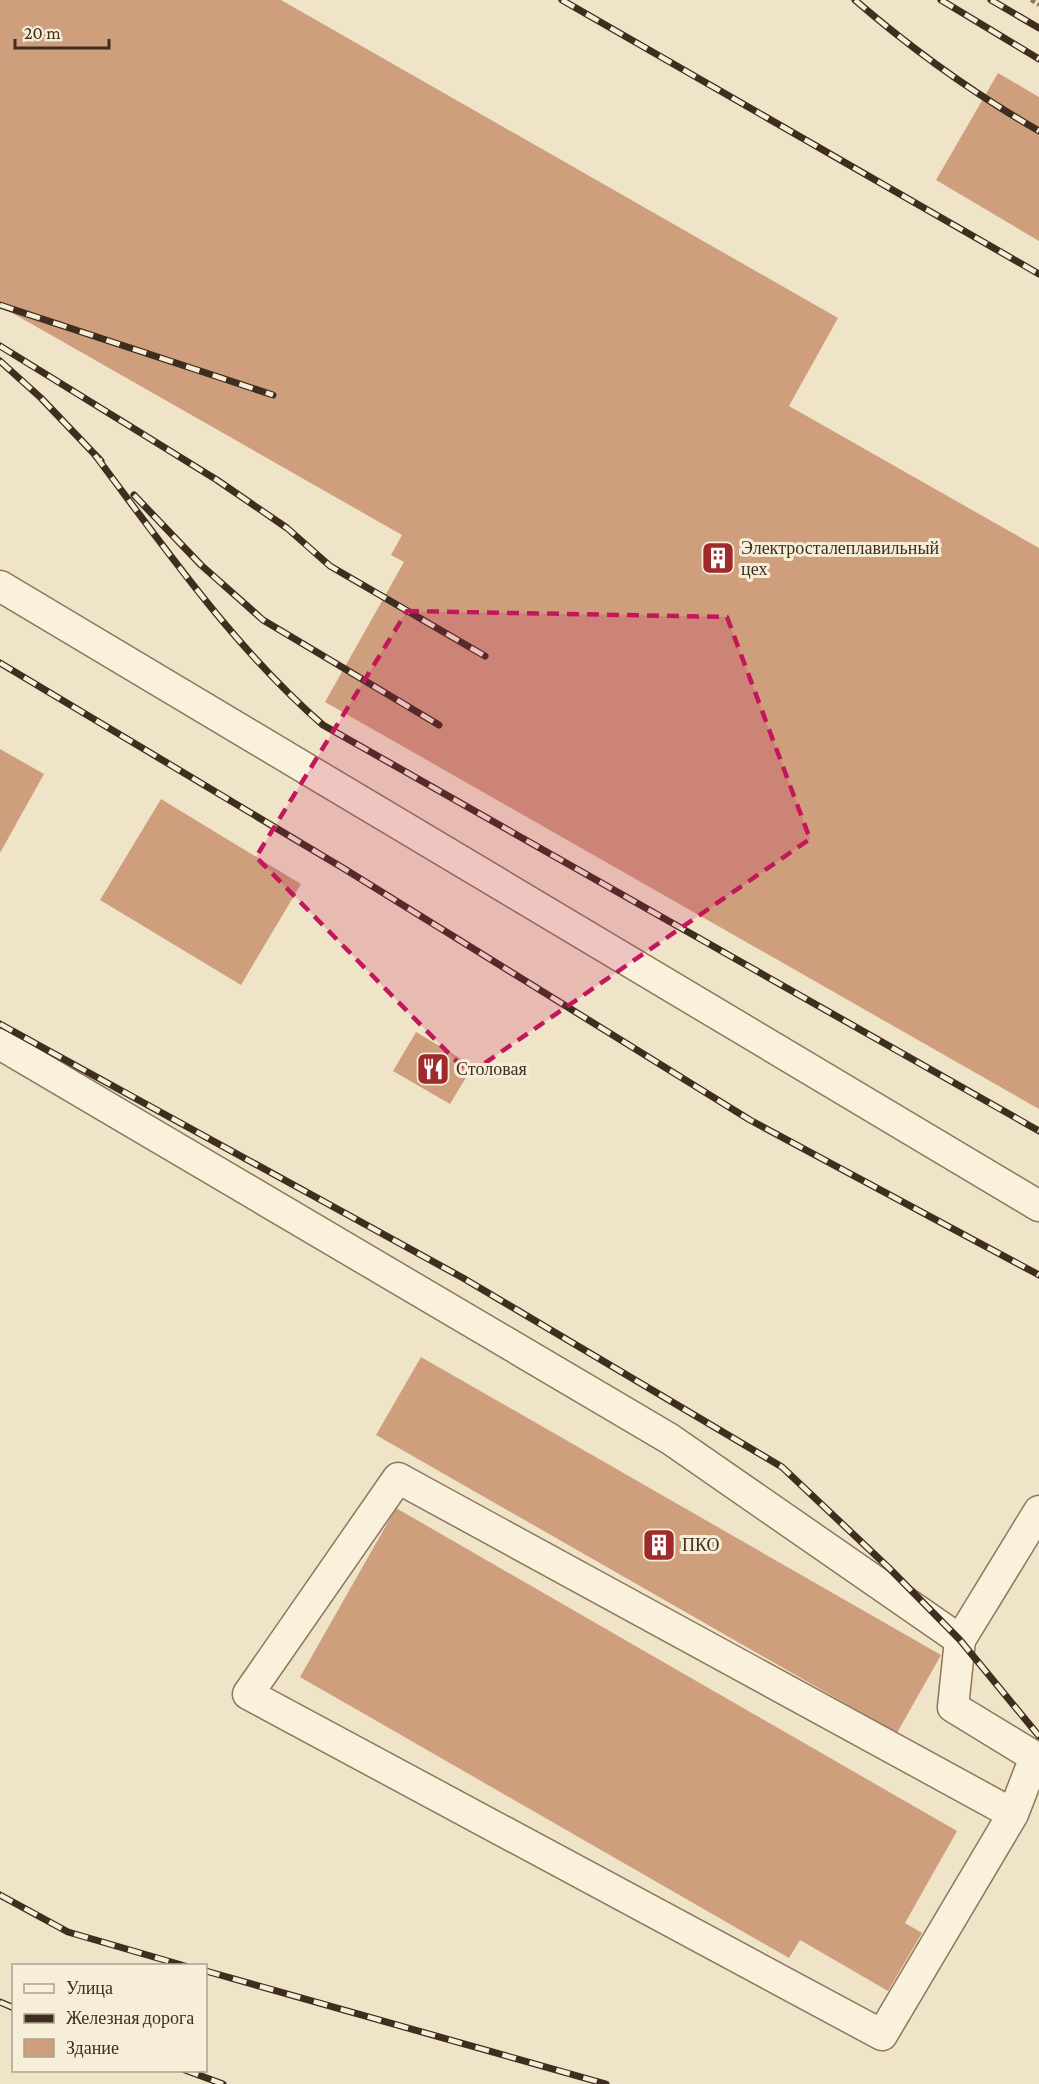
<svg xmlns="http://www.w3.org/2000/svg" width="1039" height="2084" viewBox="0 0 1039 2084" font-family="'Crimson Pro',serif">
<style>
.building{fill:#cf9f7d}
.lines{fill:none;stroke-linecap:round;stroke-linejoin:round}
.minor-casing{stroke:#8d765c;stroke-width:33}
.path{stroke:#8d765c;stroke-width:4;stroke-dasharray:4.5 3;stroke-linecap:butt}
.minor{stroke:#faf1dc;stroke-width:30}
.rail-casing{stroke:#3d2e20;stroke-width:7}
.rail{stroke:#f7eed8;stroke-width:4.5;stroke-dasharray:14;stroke-linecap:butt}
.marked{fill:#c2185b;fill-opacity:0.2;stroke:#c2185b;stroke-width:4.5;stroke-dasharray:12 8;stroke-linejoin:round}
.labels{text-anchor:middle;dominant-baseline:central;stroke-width:6;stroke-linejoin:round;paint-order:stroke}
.poi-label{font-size:18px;fill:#3d2e20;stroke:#f7eed8;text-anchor:start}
</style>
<rect width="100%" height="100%" fill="#f0e4c8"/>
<g class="building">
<polygon points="0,0 281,0 838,318 789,406 1039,548 1039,1109 325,702 404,562 391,555 402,535 0,306"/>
<polygon points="998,73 1039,97 1039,241 936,180"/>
<polygon points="0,749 44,774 0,853"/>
<polygon points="161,799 301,884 241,985 100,900"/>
<polygon points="416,1032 473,1066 450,1104 393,1071"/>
<polygon points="421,1357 941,1655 897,1733 376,1435"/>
<polygon points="396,1508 957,1831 905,1923 922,1933 888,1991 800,1940 789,1958 300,1677"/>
</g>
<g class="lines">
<g class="minor-casing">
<g id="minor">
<polyline points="0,586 1039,1206"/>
<polyline points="0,1044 670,1439 960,1640 1039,1511"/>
<polyline points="960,1640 953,1707 1035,1757 1013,1814 882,2035 248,1694 398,1478 1013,1814"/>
</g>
</g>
<polyline class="path" points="1031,0 1039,5"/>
<use href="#minor" class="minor"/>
<g class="rail-casing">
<g id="rail">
<polyline points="562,0 1039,274"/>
<path d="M855,0c58,50 118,93 184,131"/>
<polyline points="941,0 1039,59"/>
<polyline points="991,0 1039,28"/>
<polyline points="0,305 273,395"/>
<polyline points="0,346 217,480 287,528 330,566 485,656"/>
<polyline points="0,361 41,398 101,461"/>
<path d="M95,455c70,93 139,193 228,270l716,406"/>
<polyline points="134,495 201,565 263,620 439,725"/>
<polyline points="0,663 343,868 750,1120 1039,1275"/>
<polyline points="0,1024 463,1278 782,1467 889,1568 960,1640 1039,1736"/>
<polyline points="0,1895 68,1932 185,1966"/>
<polyline points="206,1971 606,2084"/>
<polyline points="0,2002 14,2008"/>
<polyline points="185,2070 223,2084"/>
</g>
</g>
<use href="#rail" class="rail"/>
</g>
<path class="marked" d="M407,611l320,6 83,222 -341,235 -213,-217z"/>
<defs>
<g id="building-square" transform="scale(1.725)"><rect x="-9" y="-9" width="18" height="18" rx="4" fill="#9e2a2b" stroke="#f7eed8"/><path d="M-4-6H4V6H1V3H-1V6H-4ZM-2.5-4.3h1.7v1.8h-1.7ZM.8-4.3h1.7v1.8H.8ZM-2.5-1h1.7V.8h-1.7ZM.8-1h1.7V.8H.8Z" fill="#fff"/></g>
<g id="restaurant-square" transform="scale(1.725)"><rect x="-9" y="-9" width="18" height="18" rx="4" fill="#9e2a2b" stroke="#f7eed8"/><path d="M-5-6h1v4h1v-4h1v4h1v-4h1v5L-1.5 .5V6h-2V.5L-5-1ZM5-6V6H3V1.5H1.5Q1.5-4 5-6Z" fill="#fff"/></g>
</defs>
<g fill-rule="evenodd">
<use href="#building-square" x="718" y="558"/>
<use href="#restaurant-square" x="433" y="1069"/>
<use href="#building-square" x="659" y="1545"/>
</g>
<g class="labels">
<g class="poi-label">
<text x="741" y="548">Электросталеплавильный<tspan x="741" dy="21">цех</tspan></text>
<text x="456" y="1069">Столовая</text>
<text x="682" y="1545">ПКО</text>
</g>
</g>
<rect x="12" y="1964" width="195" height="108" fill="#f7eed8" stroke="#ada18e" stroke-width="1.5"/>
<rect x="24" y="1984" width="30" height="9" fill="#faf1dc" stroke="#ada18e" stroke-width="1.5"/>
<text x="66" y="1994" font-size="18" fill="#3d2e20">Улица</text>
<rect x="24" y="2014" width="30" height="9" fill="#3d2e20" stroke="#ada18e" stroke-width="1.5"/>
<text x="66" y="2024" font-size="18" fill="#3d2e20">Железная дорога</text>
<rect x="24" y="2039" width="30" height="18" fill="#cf9f7d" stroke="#ada18e" stroke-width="1.5"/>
<text x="66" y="2054" font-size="18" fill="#3d2e20">Здание</text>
<path d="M15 39v9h94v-9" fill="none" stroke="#3d2e20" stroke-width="3"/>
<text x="24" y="39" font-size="18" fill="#3d2e20" stroke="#f7eed8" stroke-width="4.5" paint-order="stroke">20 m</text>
</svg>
